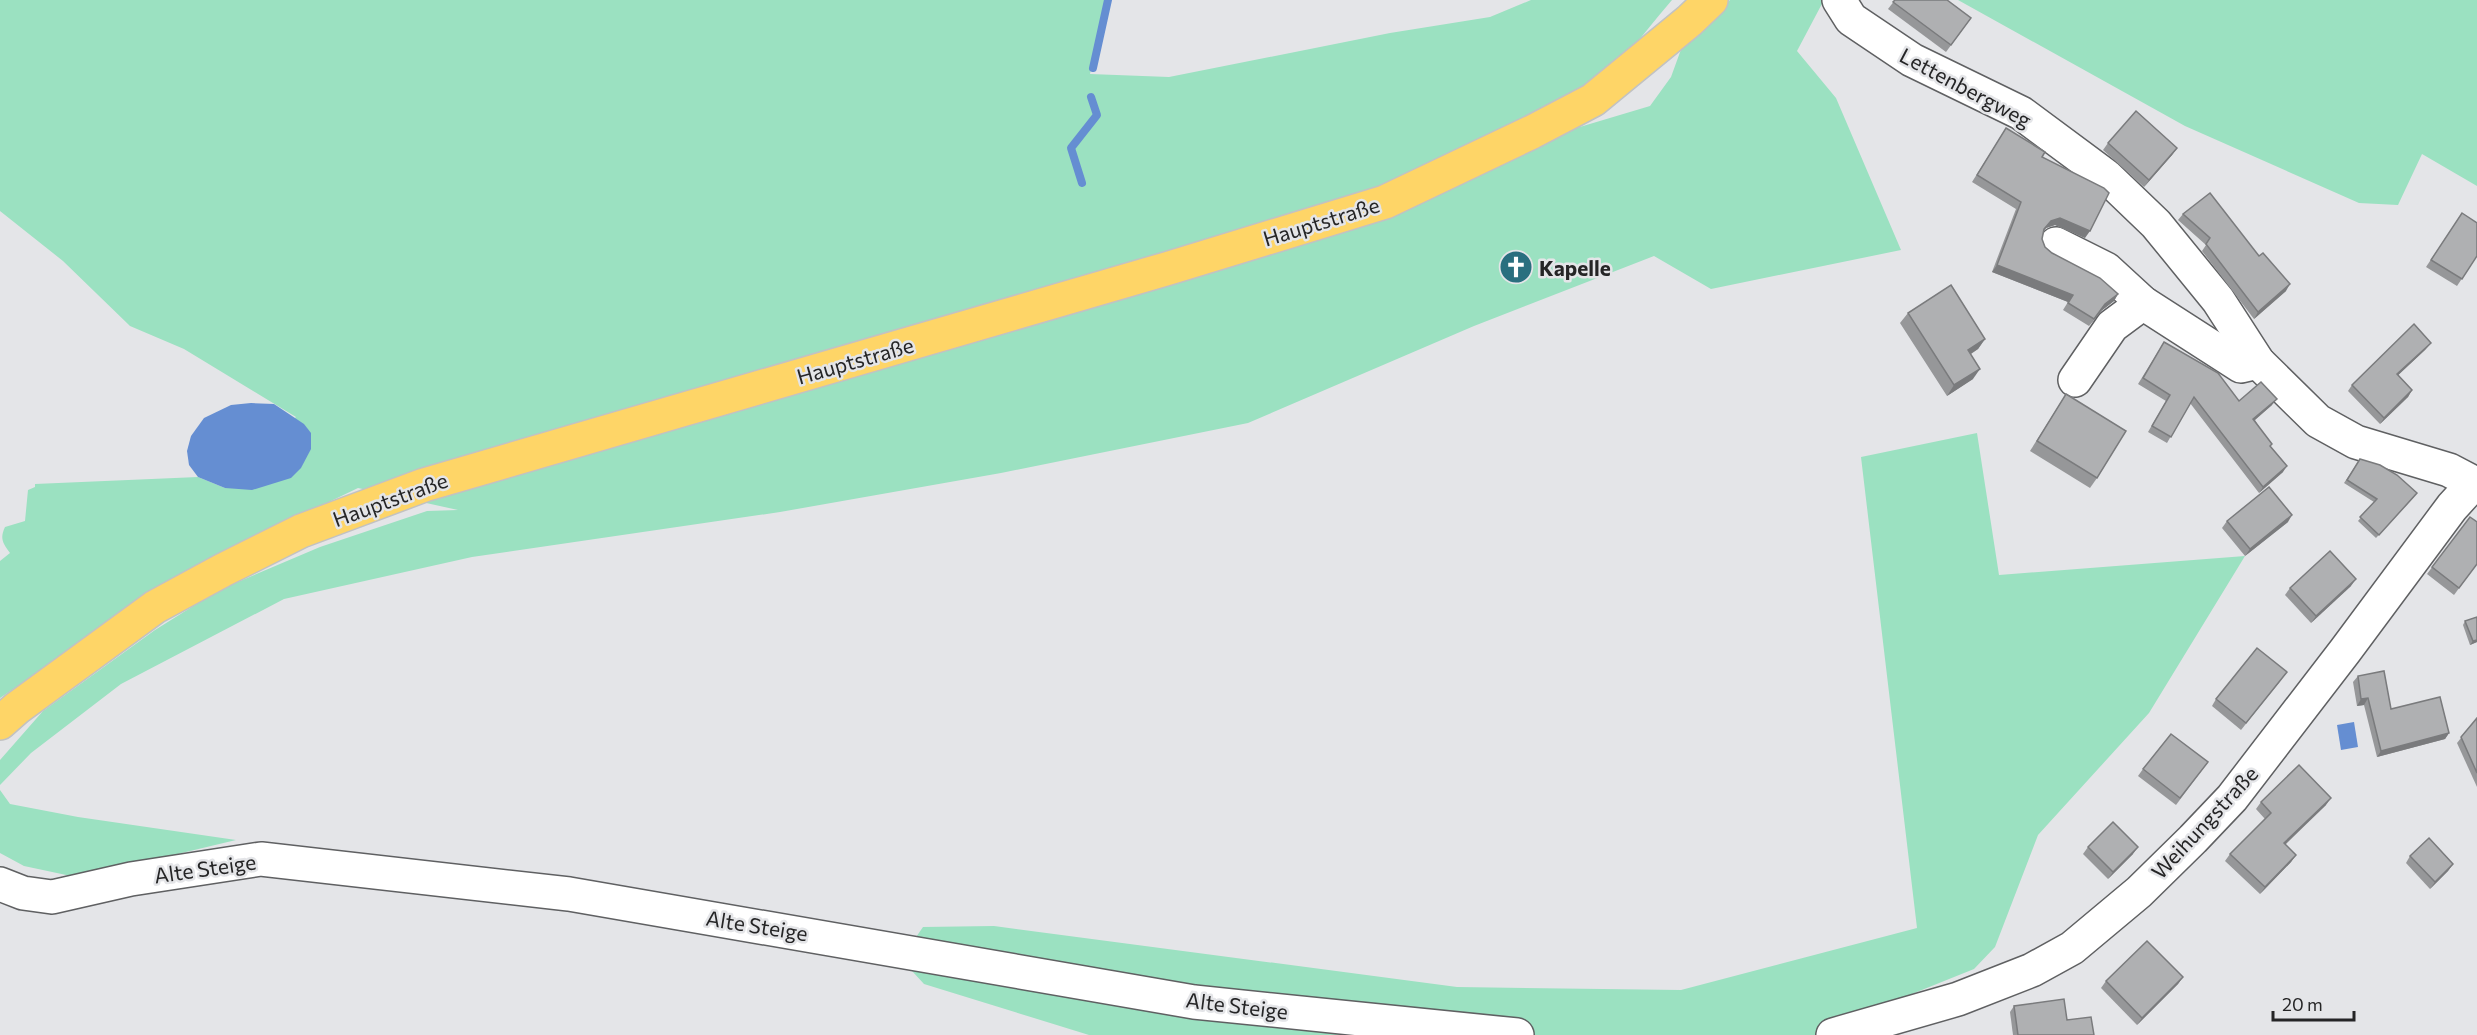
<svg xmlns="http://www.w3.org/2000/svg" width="2477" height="1035" viewBox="0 0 2477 1035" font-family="Commissioner,sans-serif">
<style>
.green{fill:#9be1c1}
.water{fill:#658ed2}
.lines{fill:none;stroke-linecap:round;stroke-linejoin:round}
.stream{stroke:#658ed2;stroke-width:8}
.minor-casing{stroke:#5f6062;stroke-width:36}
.major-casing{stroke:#c2c2c2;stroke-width:36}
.minor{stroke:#fff;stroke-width:33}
.major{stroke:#fed567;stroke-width:33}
.wall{fill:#969799}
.shaded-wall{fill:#7a7b7d}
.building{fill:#afb0b2;stroke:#7a7b7d;stroke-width:1.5}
.labels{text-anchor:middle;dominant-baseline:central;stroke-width:5;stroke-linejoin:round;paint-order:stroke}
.street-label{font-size:21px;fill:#252526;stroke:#e4e5e8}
.poi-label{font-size:21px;font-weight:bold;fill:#252526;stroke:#e4e5e8;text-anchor:start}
</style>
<rect width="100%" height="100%" fill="#e4e5e8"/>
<g class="green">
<path d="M0,0h1106l-16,74 79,3 221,-44 100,-16 41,-17h141c-37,43 -70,90 -109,132l87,-26 21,-29 12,-33 47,-44h94l-27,51 39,47 65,152 -190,39 -57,-33 -180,70 -226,97 -247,50 -221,39 -308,45 -188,42 -163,85 -90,69 -31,32v-25l43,-49 112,-81 64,-40 101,-43 107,-36 31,-1 -100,-22 -166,80 -192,130v-137l10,-8c-8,-11 -10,-15 -5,-26l20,-6 3,-31 7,-3v-3l163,-7 27,11 71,-71 -112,-68 -54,-23 -67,-65 -63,-50z"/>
<polygon points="1958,0 2477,0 2477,186 2422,154 2398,205 2359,203 2185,126"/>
<polygon points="1977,433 1999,575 2245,556 2149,713 2038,835 1995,947 1974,969 1877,1008 1882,1035 1089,1035 924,984 901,959 923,927 994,926 1457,987 1681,990 1917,928 1861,457"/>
<polygon points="0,790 10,804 78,817 236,840 140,863 71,876 24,866 0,853"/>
</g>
<g class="water">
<polygon points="251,403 274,404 304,424 311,433 311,449 301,468 291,478 252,490 225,488 198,477 189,465 187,451 191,436 204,418 231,405"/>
<polygon points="2354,722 2358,747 2341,750 2337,725"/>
</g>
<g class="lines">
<g class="stream">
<polyline points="1093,68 1108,0"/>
<polyline points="1082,183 1071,148 1097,115 1091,97"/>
</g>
<g class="minor-casing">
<g id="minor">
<polyline points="1839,0 1851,19 1912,60 2021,113 2106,176 2156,224 2218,300 2258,362 2318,421 2356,442 2449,470 2474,483"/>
<polyline points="2056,244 2106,269 2143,303 2241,366 2258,362"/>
<polyline points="2075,380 2112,326 2143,303"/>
<polyline points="0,884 23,893 52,897 131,879 261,859 569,894 1194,1002 1517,1035"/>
<polyline points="1833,1035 1958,999 2032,970 2072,948 2139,892 2193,839 2232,798 2345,651 2452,507 2474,483 2477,483"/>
</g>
</g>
<g class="major-casing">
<polyline id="major" points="0,723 17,708 155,607 223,570 301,531 424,485 1166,269 1385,202 1532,132 1593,100 1689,21 1711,0"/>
</g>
<use href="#minor" class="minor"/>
<use href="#major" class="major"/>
</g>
<g class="wall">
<polygon points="1895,0 1971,18 1946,52 1888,9"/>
<polygon points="2006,128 2042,157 2085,238 2055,225 2046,228 2044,231 2042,239 2045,247 2052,253 2118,294 2114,301 2101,311 2089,326 2063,310 2068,302 1992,272 2016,209 1972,182"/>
<polygon points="2108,143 2177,148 2172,155 2144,187 2103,150"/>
<polygon points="2462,213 2477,256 2457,286 2426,267"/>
<polygon points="2183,214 2259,256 2286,291 2254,319 2202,251 2206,245 2178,220"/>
<polygon points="1908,313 1985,339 1978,349 1971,354 1973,379 1947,396 1900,323"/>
<polygon points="2164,342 2239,401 2272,405 2255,420 2271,447 2283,472 2259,493 2190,403 2167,443 2148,432 2166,401 2138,384"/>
<polygon points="2426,349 2398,375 2412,390 2408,397 2380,424 2348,391 2352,385"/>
<polygon points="2066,394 2097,478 2090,488 2030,451"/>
<polygon points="2360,459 2414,497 2376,538 2358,521 2374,502 2344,483"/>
<polygon points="2470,517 2477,564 2454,595 2427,574"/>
<polygon points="2227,521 2288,522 2245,556 2222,528"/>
<polygon points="2351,586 2311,623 2285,595 2290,588"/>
<polygon points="2465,621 2477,642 2470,645 2463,625"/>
<polygon points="2358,676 2391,709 2449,733 2445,739 2377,757 2364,705 2357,706 2353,682"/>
<polygon points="2282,679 2241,730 2212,706 2216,699"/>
<polygon points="2477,718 2477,787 2457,743"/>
<polygon points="2208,762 2176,805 2138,776 2143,769"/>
<polygon points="2261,802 2326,805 2285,845 2296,855 2291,862 2260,894 2225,861 2230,854 2265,819 2256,809"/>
<polygon points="2088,847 2133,854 2108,879 2083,854"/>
<polygon points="2410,856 2453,864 2448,871 2430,889 2406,863"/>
<polygon points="2183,977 2178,984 2137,1025 2101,988 2106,981"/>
<polygon points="2014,1006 2067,1020 2094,1035 2013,1035 2010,1012"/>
</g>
<g class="shaded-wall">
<polygon points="2177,148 2172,155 2144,187 2149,180"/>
<polygon points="2060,218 2090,231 2085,238 2055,225 2046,228 2039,236 2051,221"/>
<polygon points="1997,265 2073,295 2068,302 1992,272"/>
<polygon points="2290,284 2286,291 2254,319 2258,312"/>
<polygon points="2118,294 2114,301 2101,311 2089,326 2105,304"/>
<polygon points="1985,339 1978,349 1961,360 1968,350"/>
<polygon points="2431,343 2426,349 2393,380 2397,374"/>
<polygon points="1980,369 1973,379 1947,396 1954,385"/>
<polygon points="2412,390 2408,397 2380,424 2384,418"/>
<polygon points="2277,399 2272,405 2249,425 2253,419"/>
<polygon points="2287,466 2283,472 2259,493 2263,487"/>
<polygon points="2292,515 2288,522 2245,556 2250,549"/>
<polygon points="2356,579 2351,586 2311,623 2316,616"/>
<polygon points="2477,640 2477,642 2470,645 2473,641"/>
<polygon points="2368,698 2364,705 2357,706 2361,699"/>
<polygon points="2449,733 2445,739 2377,757 2381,751"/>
<polygon points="2331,798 2326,805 2279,850 2284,843"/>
<polygon points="2138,847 2133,854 2108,879 2113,872"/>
<polygon points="2296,855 2291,862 2260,894 2265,887"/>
<polygon points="2453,864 2448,871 2430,889 2435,882"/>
<polygon points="2183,977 2178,984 2137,1025 2142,1018"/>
</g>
<g class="building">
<polygon points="1895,0 1947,0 1971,18 1951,45 1893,2"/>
<polygon points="2136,111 2177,148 2149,180 2108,143"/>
<polygon points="2006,128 2045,152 2042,157 2104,188 2109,193 2090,231 2060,218 2051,221 2044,229 2042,239 2045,247 2052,253 2100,278 2118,294 2105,304 2094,319 2068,303 2073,295 1997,265 2021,202 1977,175"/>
<polygon points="2210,193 2259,256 2263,253 2290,284 2258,312 2206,244 2210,238 2183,214"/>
<polygon points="2462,213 2477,223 2477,256 2462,279 2431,260"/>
<polygon points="1951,285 1985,339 1968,350 1980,369 1954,385 1908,313"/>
<polygon points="2414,324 2431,343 2397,374 2412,390 2384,418 2352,385"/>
<polygon points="2164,342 2218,373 2239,401 2261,382 2277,399 2253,419 2272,444 2270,446 2287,466 2263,487 2194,397 2171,437 2152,426 2170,395 2143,378"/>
<polygon points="2066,394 2126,431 2097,478 2037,441"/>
<polygon points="2360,459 2380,465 2397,475 2417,493 2379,535 2360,517 2377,499 2347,480"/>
<polygon points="2269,487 2292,515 2250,549 2227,521"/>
<polygon points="2470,517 2477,522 2477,564 2459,588 2432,567"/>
<polygon points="2330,551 2356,579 2316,616 2290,588"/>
<polygon points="2477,617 2477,640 2473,641 2465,621"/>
<polygon points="2257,648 2287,672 2246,723 2216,699"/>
<polygon points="2384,671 2391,709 2440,697 2449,733 2381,751 2368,698 2361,699 2358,676"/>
<polygon points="2477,718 2477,773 2461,737"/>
<polygon points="2171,734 2208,762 2180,798 2143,769"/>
<polygon points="2299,765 2331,798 2284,843 2296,855 2265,887 2230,854 2271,813 2261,802"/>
<polygon points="2113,822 2138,847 2113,872 2088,847"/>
<polygon points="2429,838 2453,864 2435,882 2410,856"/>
<polygon points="2147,941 2183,977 2142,1018 2106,981"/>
<polygon points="2064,999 2067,1020 2091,1017 2094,1035 2018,1035 2014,1006"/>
</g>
<defs>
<g id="church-disc" transform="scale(1.725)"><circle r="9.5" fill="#2a6f7f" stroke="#e4e5e8"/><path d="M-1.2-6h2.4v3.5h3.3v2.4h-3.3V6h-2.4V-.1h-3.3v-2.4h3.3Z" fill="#fff"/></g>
</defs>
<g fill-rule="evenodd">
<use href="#church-disc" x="1516" y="267"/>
</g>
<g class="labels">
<g class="street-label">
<text transform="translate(1966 87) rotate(28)">Lettenbergweg</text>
<text transform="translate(1321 221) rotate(-17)">Hauptstraße</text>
<text transform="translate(855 360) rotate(-16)">Hauptstraße</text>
<text transform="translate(390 499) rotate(-20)">Hauptstraße</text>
<text transform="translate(2204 822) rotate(-47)">Weihungstraße</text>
<text transform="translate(205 868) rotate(-8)">Alte Steige</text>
<text transform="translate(757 925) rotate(9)">Alte Steige</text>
<text transform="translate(1237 1005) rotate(7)">Alte Steige</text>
</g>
<g class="poi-label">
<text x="1539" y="267">Kapelle</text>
</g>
</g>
<path d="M2273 1011v9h81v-9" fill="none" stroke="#252526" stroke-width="3"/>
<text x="2282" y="1011" font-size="18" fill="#252526" stroke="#e4e5e8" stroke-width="4.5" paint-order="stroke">20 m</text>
</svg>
